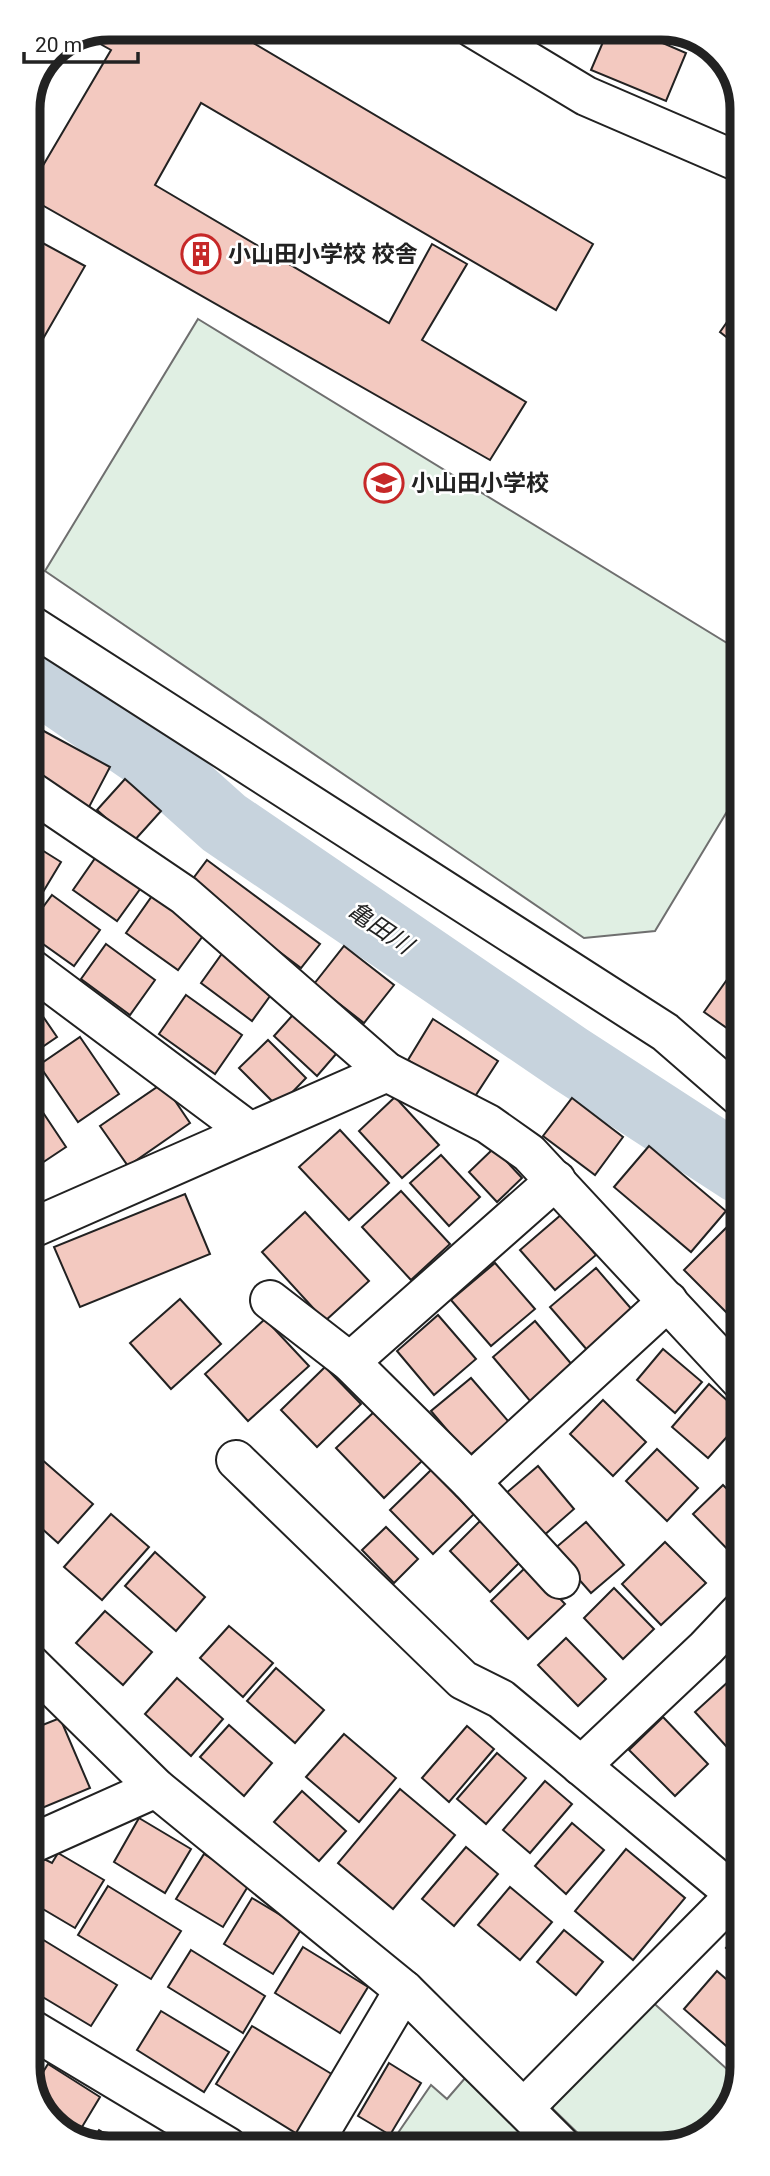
<svg xmlns="http://www.w3.org/2000/svg" width="770" height="2176" viewBox="0 0 770 2176" font-family="Roboto,'Noto Sans JP',sans-serif">
<style>
.green{fill:#e0efe3;stroke:#6f6f6f;stroke-width:2}
.lines{fill:none;stroke-linecap:round;stroke-linejoin:round}
.river{stroke:#c7d3dd;stroke-width:68}
.building{fill:#f3c9c0;stroke:#222;stroke-width:2}
.minor-casing{stroke:#222;stroke-width:42}
.minor{stroke:#fff;stroke-width:38}
.labels{text-anchor:middle;dominant-baseline:central;stroke-width:5;stroke-linejoin:round;paint-order:stroke}
.poi-label{font-size:23px;font-weight:bold;fill:#222;stroke:#fff;text-anchor:start}
.water-label{font-size:24px;font-style:italic;fill:#222;stroke:#fff}
.rim{fill:none;stroke:#222;stroke-width:9}
</style>
<rect width="100%" height="100%" fill="#fff"/>
<g class="green">
<polygon points="198,319 740,651 740,790 655,931 584,938 45,571"/>
<polygon points="648,1998 738,2079 725,2117 682,2145 591,2146 553,2109 554,2090"/>
<polygon points="466,2077 537,2146 389,2146 431,2085 447,2099"/>
</g>
<g class="lines">
<polyline class="river" points="29,673 149,756 224,823 570,1059 741,1170"/>
</g>
<g class="building">
<polygon points="109,28 228,28 593,244 556,310 201,103 155,185 389,323 432,244 467,264 422,340 526,402 490,460 28,197 28,191 111,50 88,37"/>
<polygon points="609,28 628,28 686,53 666,101 591,70"/>
<polygon points="28,235 85,266 29,363"/>
<polygon points="739,305 739,347 720,332"/>
<polygon points="29,723 110,767 88,809 29,777"/>
<polygon points="125,779 161,811 133,842 97,810"/>
<polygon points="29,842 61,862 34,907 29,904"/>
<polygon points="98,854 143,885 117,921 73,890"/>
<polygon points="207,860 320,944 301,968 189,884"/>
<polygon points="52,895 100,930 74,966 29,934 29,926"/>
<polygon points="152,896 205,933 178,970 126,933"/>
<polygon points="106,944 155,980 130,1015 81,979"/>
<polygon points="344,946 394,985 364,1023 314,984"/>
<polygon points="226,948 278,985 252,1021 201,983"/>
<polygon points="736,967 740,971 741,1038 704,1012"/>
<polygon points="186,995 242,1035 215,1074 159,1034"/>
<polygon points="29,996 57,1037 29,1056"/>
<polygon points="300,1007 343,1046 317,1076 274,1036"/>
<polygon points="433,1019 498,1061 472,1101 408,1060"/>
<polygon points="80,1037 119,1094 78,1122 39,1065"/>
<polygon points="268,1040 306,1078 278,1107 239,1068"/>
<polygon points="163,1083 190,1123 128,1166 100,1126"/>
<polygon points="30,1093 66,1147 30,1171"/>
<polygon points="395,1097 439,1145 402,1178 359,1131"/>
<polygon points="572,1098 623,1137 595,1175 543,1136"/>
<polygon points="340,1130 389,1183 349,1220 299,1167"/>
<polygon points="649,1146 726,1211 691,1252 614,1187"/>
<polygon points="494,1148 522,1178 497,1202 469,1172"/>
<polygon points="441,1155 480,1197 449,1226 410,1183"/>
<polygon points="401,1191 450,1244 411,1280 362,1227"/>
<polygon points="185,1194 210,1254 80,1307 54,1247"/>
<polygon points="305,1212 369,1281 325,1321 262,1252"/>
<polygon points="562,1214 596,1255 555,1290 520,1250"/>
<polygon points="728,1226 741,1238 741,1327 684,1270"/>
<polygon points="495,1263 535,1309 491,1346 451,1300"/>
<polygon points="596,1268 634,1312 588,1351 550,1307"/>
<polygon points="180,1299 221,1344 171,1389 130,1343"/>
<polygon points="438,1315 476,1359 434,1395 397,1351"/>
<polygon points="265,1319 309,1366 248,1421 205,1374"/>
<polygon points="535,1321 573,1366 531,1402 493,1357"/>
<polygon points="663,1349 702,1382 675,1413 637,1380"/>
<polygon points="325,1367 361,1404 317,1447 281,1410"/>
<polygon points="471,1378 509,1422 469,1456 431,1411"/>
<polygon points="709,1384 741,1413 741,1421 708,1458 672,1427"/>
<polygon points="603,1400 646,1442 613,1476 570,1434"/>
<polygon points="375,1411 423,1460 384,1498 336,1448"/>
<polygon points="657,1449 698,1488 667,1521 626,1481"/>
<polygon points="32,1451 93,1504 58,1543 30,1518"/>
<polygon points="538,1466 574,1509 542,1537 505,1494"/>
<polygon points="431,1470 474,1514 433,1554 390,1510"/>
<polygon points="723,1485 741,1503 740,1562 693,1514"/>
<polygon points="111,1514 149,1547 102,1600 64,1567"/>
<polygon points="480,1521 520,1562 490,1592 450,1551"/>
<polygon points="586,1522 624,1565 591,1593 553,1550"/>
<polygon points="386,1527 418,1559 394,1583 362,1550"/>
<polygon points="665,1542 706,1583 661,1625 622,1584"/>
<polygon points="155,1552 205,1597 176,1631 125,1586"/>
<polygon points="528,1565 565,1604 528,1639 491,1601"/>
<polygon points="614,1588 654,1629 623,1659 584,1618"/>
<polygon points="105,1611 152,1652 123,1685 76,1643"/>
<polygon points="229,1626 273,1663 243,1697 200,1658"/>
<polygon points="566,1638 606,1679 578,1706 538,1665"/>
<polygon points="276,1668 324,1710 295,1743 247,1701"/>
<polygon points="177,1678 223,1719 191,1756 145,1714"/>
<polygon points="729,1681 741,1694 742,1731 726,1746 695,1712"/>
<polygon points="663,1717 708,1764 675,1796 629,1750"/>
<polygon points="60,1718 90,1788 30,1813 30,1730"/>
<polygon points="229,1725 272,1763 244,1796 200,1757"/>
<polygon points="467,1726 494,1749 449,1802 422,1778"/>
<polygon points="344,1734 396,1778 359,1822 306,1777"/>
<polygon points="497,1753 526,1778 486,1824 457,1799"/>
<polygon points="545,1781 572,1804 530,1853 503,1830"/>
<polygon points="400,1789 455,1835 393,1909 338,1863"/>
<polygon points="302,1791 346,1831 319,1861 274,1822"/>
<polygon points="139,1818 191,1849 165,1893 114,1862"/>
<polygon points="572,1823 604,1850 566,1894 535,1866"/>
<polygon points="466,1847 498,1874 454,1926 422,1899"/>
<polygon points="626,1849 685,1898 633,1960 575,1911"/>
<polygon points="58,1853 104,1880 75,1928 31,1902 31,1871 34,1865 38,1868 44,1859 52,1863"/>
<polygon points="204,1854 250,1883 223,1927 176,1899"/>
<polygon points="108,1886 181,1931 151,1979 78,1935"/>
<polygon points="510,1887 552,1922 520,1960 478,1925"/>
<polygon points="252,1898 302,1928 273,1974 224,1944"/>
<polygon points="564,1930 603,1962 576,1995 537,1962"/>
<polygon points="742,1930 742,1962 726,1948"/>
<polygon points="32,1933 117,1985 91,2026 31,1990"/>
<polygon points="303,1947 368,1987 340,2033 275,1993"/>
<polygon points="191,1950 265,1996 243,2033 168,1987"/>
<polygon points="717,1971 742,1993 740,2058 684,2009"/>
<polygon points="161,2011 229,2052 204,2092 137,2050"/>
<polygon points="252,2026 335,2076 299,2135 216,2084"/>
<polygon points="389,2063 421,2083 390,2135 358,2116"/>
<polygon points="48,2064 100,2097 76,2137 57,2127 32,2090"/>
<polygon points="99,2130 129,2148 103,2148 91,2143"/>
</g>
<g class="lines">
<g class="minor-casing">
<g id="minor">
<polyline points="473,28 586,96 739,162"/>
<polyline points="29,624 665,1032 741,1098"/>
<polyline points="29,790 184,895 387,1072 488,1124 529,1153 741,1381"/>
<polyline points="29,967 250,1132"/>
<polyline points="30,1229 387,1072"/>
<polyline points="270,1300 350,1362 471,1482 560,1579"/>
<polyline points="350,1362 556,1180"/>
<polyline points="236,1460 463,1680 501,1699 735,1894"/>
<polyline points="471,1482 668,1301"/>
<polyline points="30,1664 156,1788 404,1990 561,2146"/>
<polyline points="581,1766 706,1648 741,1611"/>
<polyline points="31,1844 156,1788"/>
<polyline points="31,2029 228,2147"/>
<polyline points="525,2107 742,1888"/>
<polyline points="311,2147 404,1990"/>
</g>
</g>
<use href="#minor" class="minor"/>
</g>
<defs>
<g id="building-ring" transform="scale(2.0125)"><circle r="9.5" fill="#fff" stroke="#c62828" stroke-width="1.5"/><path d="M-4-6H4V6H1V3H-1V6H-4ZM-2.5-4.3h1.7v1.8h-1.7ZM.8-4.3h1.7v1.8H.8ZM-2.5-1h1.7V.8h-1.7ZM.8-1h1.7V.8H.8Z" fill="#c62828"/></g>
<g id="school-ring" transform="scale(2.0125)"><circle r="9.5" fill="#fff" stroke="#c62828" stroke-width="1.5"/><path d="M0-5L7-2L0 1L-7-2ZM-4 1L0 2.5L4 1V4Q0 6-4 4Z" fill="#c62828"/></g>
</defs>
<g fill-rule="evenodd">
<use href="#building-ring" x="201" y="254"/>
<use href="#school-ring" x="384" y="483"/>
</g>
<g class="labels">
<g class="poi-label">
<text x="228" y="254">小山田小学校 校舎</text>
<text x="411" y="483">小山田小学校</text>
</g>
<g class="water-label">
<text transform="translate(380 928) rotate(34)">亀田川</text>
</g>
</g>
<path d="M0 0H770V2176H0ZM109 40H661A69 69 0 0 1 730 109V2067A69 69 0 0 1 661 2136H109A69 69 0 0 1 40 2067V109A69 69 0 0 1 109 40Z" fill="#fff" fill-rule="evenodd"/>
<path class="rim" d="M109 40H661A69 69 0 0 1 730 109V2067A69 69 0 0 1 661 2136H109A69 69 0 0 1 40 2067V109A69 69 0 0 1 109 40Z"/>
<path d="M24 52v10h114v-10" fill="none" stroke="#222222" stroke-width="3.5"/>
<text x="35" y="52" font-size="21" fill="#222222" stroke="#ffffff" stroke-width="5" paint-order="stroke">20 m</text>
</svg>
